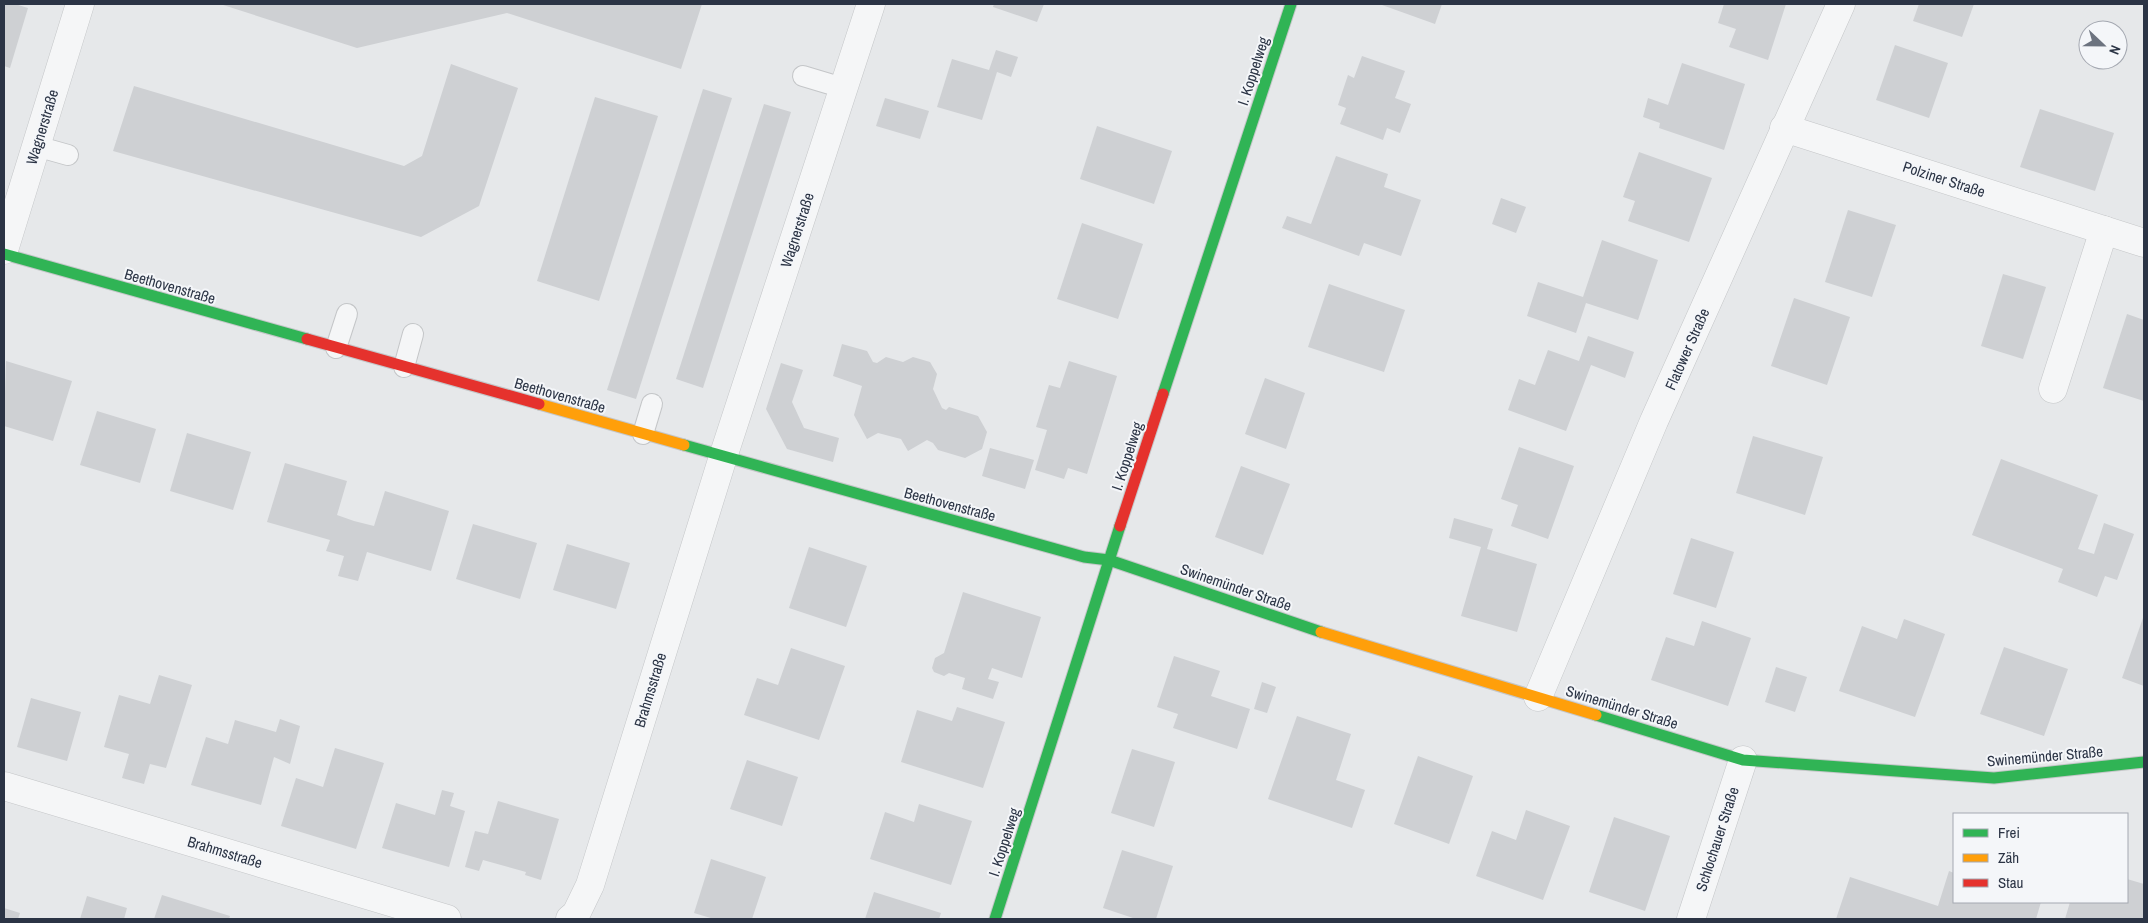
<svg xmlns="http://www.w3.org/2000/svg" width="2148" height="923" viewBox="0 0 2148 923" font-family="'Archivo Narrow',sans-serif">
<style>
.building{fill:#ced0d3}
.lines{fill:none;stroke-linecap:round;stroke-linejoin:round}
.lane-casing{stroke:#c4c6c8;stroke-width:22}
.street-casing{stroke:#c4c6c8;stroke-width:29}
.fast-casing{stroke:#c4c6c8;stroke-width:13}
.slow-casing{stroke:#c4c6c8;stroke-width:13}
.jam-casing{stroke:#c4c6c8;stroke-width:13}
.lane{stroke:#f5f6f7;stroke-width:20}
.street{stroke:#f5f6f7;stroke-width:28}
.fast{stroke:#30b455;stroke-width:11}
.slow{stroke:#ff9f0a;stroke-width:11}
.jam{stroke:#e5322d;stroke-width:11}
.labels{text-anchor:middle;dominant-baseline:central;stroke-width:4;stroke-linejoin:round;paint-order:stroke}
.street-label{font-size:15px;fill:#2b3445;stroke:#f4f6f9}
</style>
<rect width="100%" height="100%" fill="#e6e8ea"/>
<g class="building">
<polygon points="4,4 15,4 28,8 10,68 4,66"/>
<polygon points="220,4 702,4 681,69 507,13 357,48"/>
<polygon points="994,4 1044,4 1037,22 993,7"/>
<polygon points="1382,4 1442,4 1435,24 1382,5"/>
<polygon points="1724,4 1786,4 1768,60 1729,47 1736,29 1718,23"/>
<polygon points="1919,4 1974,4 1962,37 1913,21"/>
<polygon points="1895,45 1948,63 1929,118 1876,100"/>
<polygon points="996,50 1018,57 1011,77 997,72 982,120 937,107 952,59 989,70"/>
<polygon points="1362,56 1405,71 1395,98 1411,104 1400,133 1387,128 1383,140 1340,124 1346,108 1338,105 1348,75 1354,78"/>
<polygon points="1682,63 1745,84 1724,150 1659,128 1660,123 1643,117 1648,98 1668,105"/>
<polygon points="451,64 518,88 479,206 421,237 113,151 134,86 404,166 422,156"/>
<polygon points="703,89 732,98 636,399 607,390"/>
<polygon points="595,97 658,116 599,301 537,281"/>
<polygon points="885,98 929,111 920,139 876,126"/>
<polygon points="764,104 791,112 703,388 676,379"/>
<polygon points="2040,109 2114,133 2095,191 2020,167"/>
<polygon points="1097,126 1172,151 1154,204 1080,179"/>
<polygon points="1639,152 1712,178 1689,242 1628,221 1635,201 1623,197"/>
<polygon points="1336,156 1388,174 1384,187 1421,200 1401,256 1364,243 1359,256 1282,228 1287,216 1311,224"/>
<polygon points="1501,198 1526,207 1516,233 1492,224"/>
<polygon points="1848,210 1896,225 1872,297 1825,282"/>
<polygon points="1082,223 1143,244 1118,319 1057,299"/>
<polygon points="1602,240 1658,260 1638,320 1586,303 1576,333 1527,316 1538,282 1583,297"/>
<polygon points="2003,274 2046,287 2023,359 1981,346"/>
<polygon points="1329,284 1405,310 1384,372 1308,347"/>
<polygon points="1794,298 1850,317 1827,385 1771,366"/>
<polygon points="2127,314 2144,320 2144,401 2103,388"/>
<polygon points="1588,336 1634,352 1625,378 1591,365 1566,431 1508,410 1519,379 1535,385 1548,350 1579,361"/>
<polygon points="842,344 867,351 873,362 877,363 886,357 903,362 913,357 930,362 937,374 933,389 942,408 946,410 949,407 978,416 987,432 982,449 965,458 938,450 933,443 927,440 908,451 901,439 878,433 867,439 854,415 862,386 833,376"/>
<polygon points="6,361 72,381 53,441 4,426"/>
<polygon points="1069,361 1117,376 1087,474 1068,468 1064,479 1035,470 1047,430 1036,427 1049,385 1060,388"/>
<polygon points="781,363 803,370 792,402 804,428 839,438 833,462 787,449 766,409"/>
<polygon points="1265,378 1305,393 1286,449 1245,434"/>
<polygon points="97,411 156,429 140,483 80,465"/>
<polygon points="187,433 251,452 233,510 170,491"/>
<polygon points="1753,436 1823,457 1805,515 1736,493"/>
<polygon points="1519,447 1574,466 1548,539 1511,526 1518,505 1501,499"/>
<polygon points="990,448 1034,460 1025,489 982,476"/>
<polygon points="2001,459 2098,495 2078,549 2094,554 2104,523 2134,534 2117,580 2105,576 2097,597 2058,582 2063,569 1972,535"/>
<polygon points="285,463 347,481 337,515 354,521 374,526 385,491 449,511 431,571 367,552 358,581 338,576 344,556 326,551 330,540 267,522"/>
<polygon points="1241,466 1290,484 1263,555 1215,537"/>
<polygon points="1454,518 1493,529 1487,549 1537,564 1517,632 1461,616 1481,547 1449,538"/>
<polygon points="473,524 537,543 520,599 456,579"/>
<polygon points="1691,538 1734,552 1716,608 1673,594"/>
<polygon points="567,544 630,563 616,609 553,590"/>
<polygon points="809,547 867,566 846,627 789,608"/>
<polygon points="963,592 1041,617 1022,678 992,668 988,679 999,682 993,699 962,689 965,678 949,673 944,676 934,672 932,668 935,658 944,653"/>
<polygon points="2144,615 2144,686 2122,678"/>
<polygon points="1904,619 1945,634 1915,717 1839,691 1862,626 1897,639"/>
<polygon points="1702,621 1751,638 1728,706 1651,680 1666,637 1694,646"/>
<polygon points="2004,647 2068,669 2044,736 1980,714"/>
<polygon points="791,648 845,666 819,740 744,715 757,678 778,685"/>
<polygon points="1174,656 1220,671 1211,696 1250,709 1237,749 1173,728 1178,714 1157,707"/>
<polygon points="1776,667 1807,677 1795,712 1765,702"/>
<polygon points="159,675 192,685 166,768 150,764 144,784 122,778 129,754 104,747 119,695 150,704"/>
<polygon points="1262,682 1276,687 1267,713 1254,709"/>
<polygon points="31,698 81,712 67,761 17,747"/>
<polygon points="957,707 1005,722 983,788 901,762 917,710 952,721"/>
<polygon points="1297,716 1351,734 1336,780 1365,790 1352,828 1268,799"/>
<polygon points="280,719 300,726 290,764 274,757 261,805 191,785 206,737 228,744 235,720 276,732"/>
<polygon points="335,748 384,763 356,849 281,826 296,778 323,787"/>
<polygon points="1132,749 1175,762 1154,827 1111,813"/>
<polygon points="1418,756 1473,776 1449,844 1394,824"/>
<polygon points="747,760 798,777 782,826 730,809"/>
<polygon points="442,790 454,793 450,806 465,811 449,867 382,848 396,803 435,815"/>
<polygon points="498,801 559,819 541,880 525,875 526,872 483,860 479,871 465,867 475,831 488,834"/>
<polygon points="919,804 972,821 951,885 870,859 885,812 914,822"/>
<polygon points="1526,810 1570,826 1543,900 1476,876 1492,831 1516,840"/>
<polygon points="1614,817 1670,836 1645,911 1589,892"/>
<polygon points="1122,850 1173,866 1156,919 1136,919 1103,908"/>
<polygon points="711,859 766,877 752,919 714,919 694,913"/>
<polygon points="1949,871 1954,873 1954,902 2041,902 2036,919 1836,919 1850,877 1938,906"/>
<polygon points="2127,879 2144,884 2144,919 2065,919 2070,902 2127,902"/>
<polygon points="874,892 941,913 939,919 865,919"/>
<polygon points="162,895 230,916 229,919 154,919"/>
<polygon points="87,896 127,908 124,919 80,919"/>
<polygon points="4,908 20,913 18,919 4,919"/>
</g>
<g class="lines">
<g class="lane-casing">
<g id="lane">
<polyline points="803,76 843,88"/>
<polyline points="36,146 68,155"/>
<polyline points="336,348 347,314"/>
<polyline points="404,367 413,334"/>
<polyline points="643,434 652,404"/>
</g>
</g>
<g class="street-casing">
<g id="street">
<polyline points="1784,128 2144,243"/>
<polyline points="4,250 80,4"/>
<polyline points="2053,389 2104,230"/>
<polyline points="1538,697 1654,421 1841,4"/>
<polyline points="4,786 447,919"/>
<polyline points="570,919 576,914 590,885 723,457 871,4"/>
<polyline points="1691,919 1743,760"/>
</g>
</g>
<g class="fast-casing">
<g id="fast">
<polyline points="4,254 307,339"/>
<polyline points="1163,394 1291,4"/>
<polyline points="684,445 1084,557 1109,560 1321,632"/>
<polyline points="1596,715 1743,760 1994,778 2144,762"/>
<polyline points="995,919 1120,526"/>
</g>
</g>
<g class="slow-casing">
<g id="slow">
<polyline points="539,404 684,445"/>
<polyline points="1321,632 1596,715"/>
</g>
</g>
<g class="jam-casing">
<g id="jam">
<polyline points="307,339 539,404"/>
<polyline points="1120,526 1163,394"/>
</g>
</g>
<use href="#lane" class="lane"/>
<use href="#street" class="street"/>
<use href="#fast" class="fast"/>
<use href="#slow" class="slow"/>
<use href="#jam" class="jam"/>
</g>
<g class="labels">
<g class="street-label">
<text transform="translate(1253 71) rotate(-72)">I. Koppelweg</text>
<text transform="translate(42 127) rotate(-73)">Wagnerstraße</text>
<text transform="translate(1944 179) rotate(18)">Polziner Straße</text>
<text transform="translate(797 230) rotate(-72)">Wagnerstraße</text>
<text transform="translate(170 286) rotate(16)">Beethovenstraße</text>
<text transform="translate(1687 349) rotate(-66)">Flatower Straße</text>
<text transform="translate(560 395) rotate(16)">Beethovenstraße</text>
<text transform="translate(1127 456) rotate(-72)">I. Koppelweg</text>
<text transform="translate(950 504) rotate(15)">Beethovenstraße</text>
<text transform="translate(1236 587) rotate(19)">Swinemünder Straße</text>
<text transform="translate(650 690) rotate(-73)">Brahmsstraße</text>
<text transform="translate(1622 707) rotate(17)">Swinemünder Straße</text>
<text transform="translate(2045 756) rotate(-5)">Swinemünder Straße</text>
<text transform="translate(1717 839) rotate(-72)">Schlochauer Straße</text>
<text transform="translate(1004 842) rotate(-72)">I. Koppelweg</text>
<text transform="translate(225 852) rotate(17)">Brahmsstraße</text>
</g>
</g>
<rect width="2148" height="923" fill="none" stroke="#2b3445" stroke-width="10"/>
<rect x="1953" y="813" width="175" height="90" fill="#f4f6f9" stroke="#a4a8b1"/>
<rect x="1963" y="829" width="25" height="8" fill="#30b455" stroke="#a4a8b1"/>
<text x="1998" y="838" font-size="15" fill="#2b3445">Frei</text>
<rect x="1963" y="854" width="25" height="8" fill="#ff9f0a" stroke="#a4a8b1"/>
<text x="1998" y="863" font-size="15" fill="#2b3445">Zäh</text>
<rect x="1963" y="879" width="25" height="8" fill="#e5322d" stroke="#a4a8b1"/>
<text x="1998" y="888" font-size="15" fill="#2b3445">Stau</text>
<g transform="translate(2103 45) rotate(112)"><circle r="24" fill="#f4f6f9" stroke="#a4a8b1"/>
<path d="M0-4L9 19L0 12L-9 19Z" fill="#6c737f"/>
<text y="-8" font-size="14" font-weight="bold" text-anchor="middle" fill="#2b3445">N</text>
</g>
</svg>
